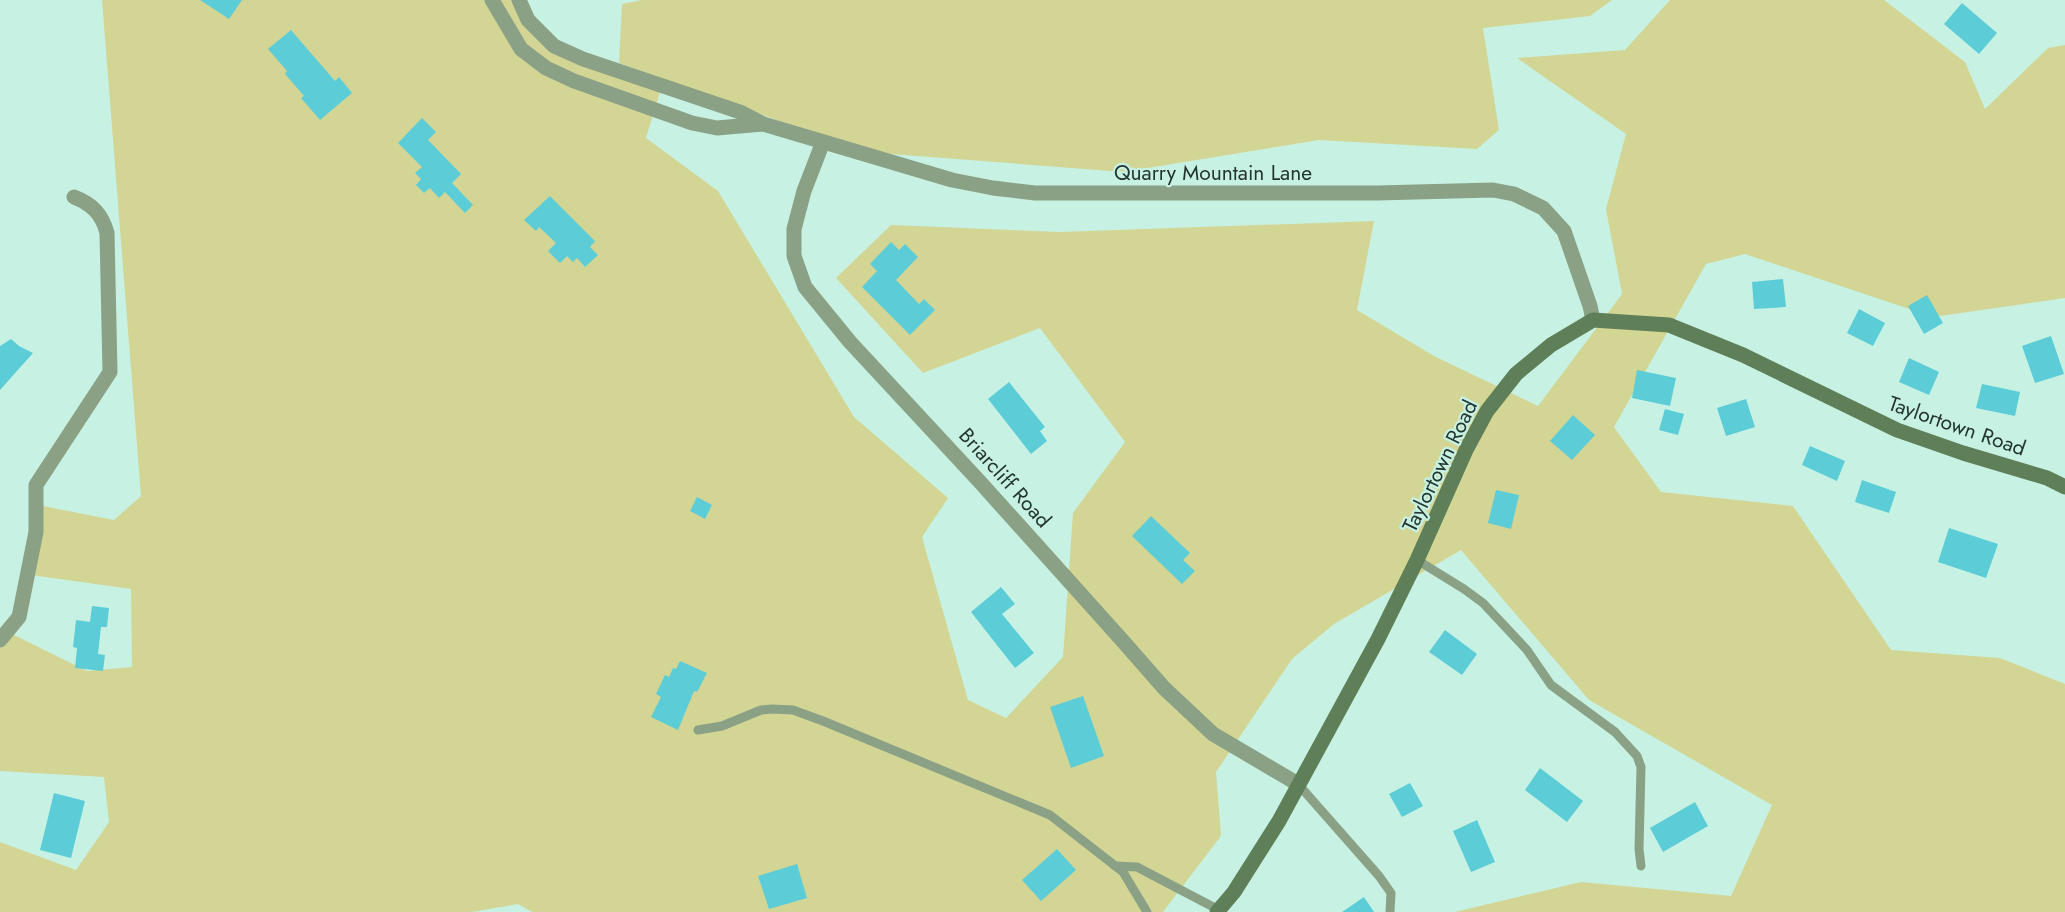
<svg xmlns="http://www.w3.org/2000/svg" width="2065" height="912" viewBox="0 0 2065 912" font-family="Jost,sans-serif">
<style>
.green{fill:#d3d595}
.building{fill:#5ccdd7}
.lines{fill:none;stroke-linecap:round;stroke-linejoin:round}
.lane{stroke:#8aa186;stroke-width:9}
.street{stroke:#8aa186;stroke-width:15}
.secondary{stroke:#5e7f58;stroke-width:15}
.labels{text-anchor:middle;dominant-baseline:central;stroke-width:4.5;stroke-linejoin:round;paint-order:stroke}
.street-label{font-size:21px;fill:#24342f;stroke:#c7f2e3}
</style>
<rect width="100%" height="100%" fill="#c7f2e3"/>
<g class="green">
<polygon points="102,0 519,0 547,50 660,92 646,138 718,191 854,417 948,498 922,537 968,700 1006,718 1063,657 1073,513 1125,442 1040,328 923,373 836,278 891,225 1059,232 1374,221 1357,310 1434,356 1538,406 1622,294 1606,209 1626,134 1517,58 1625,50 1670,0 1884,0 1965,62 1985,109 2048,48 2065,45 2065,298 1933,317 1745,254 1706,264 1614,427 1661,492 1793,506 1891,650 2000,658 2065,684 2065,912 1455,912 1581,882 1731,896 1772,805 1589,700 1461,550 1334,624 1292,659 1216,772 1221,836 1163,912 532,912 518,904 472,912 0,912 0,842 76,870 109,822 104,777 0,771 0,628 87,671 132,667 131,589 31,575 38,505 114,520 141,496"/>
<polygon points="642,0 1612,0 1590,16 1483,28 1499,130 1477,149 1319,140 1123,172 865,152 619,63 622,4"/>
</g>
<g class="building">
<polygon points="200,0 242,0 229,19"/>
<polygon points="1962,3 1997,33 1979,54 1944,24"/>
<polygon points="291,30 335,81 339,77 352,93 320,120 301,98 304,96 285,74 287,71 268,49"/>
<polygon points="422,118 436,132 428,140 461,174 452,183 473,205 465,213 445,192 439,198 430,188 424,193 416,185 421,179 415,173 422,167 398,143"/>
<polygon points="550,196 595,241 590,247 598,255 585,267 577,258 573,262 567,256 560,263 548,251 556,243 539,227 536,231 524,220"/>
<polygon points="891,242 899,250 905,244 918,257 896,280 919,304 924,299 935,310 910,335 862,287 877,271 870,264"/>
<polygon points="1783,279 1786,307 1754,309 1752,282"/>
<polygon points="1927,295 1943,323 1924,334 1908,306"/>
<polygon points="1859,309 1885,323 1873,346 1847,333"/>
<polygon points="2051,336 2064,374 2035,383 2022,346"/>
<polygon points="11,339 19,346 33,353 0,390 0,346"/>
<polygon points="1909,358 1939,372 1929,395 1899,382"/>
<polygon points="1637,370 1676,378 1670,406 1632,398"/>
<polygon points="1009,382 1045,427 1040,431 1047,441 1031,454 988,399"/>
<polygon points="1982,384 2020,392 2015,416 1976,408"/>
<polygon points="1746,399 1755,427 1726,436 1717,408"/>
<polygon points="1665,409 1684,414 1678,435 1659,430"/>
<polygon points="1573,415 1595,435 1572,460 1550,441"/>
<polygon points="1810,446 1845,461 1837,481 1802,465"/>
<polygon points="1862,480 1896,492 1889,513 1855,502"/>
<polygon points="1496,490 1519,495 1511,529 1488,523"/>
<polygon points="697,497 712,505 705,519 690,511"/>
<polygon points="1151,516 1190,553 1183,560 1195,571 1182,584 1132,536"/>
<polygon points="1949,528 1998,544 1986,578 1938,562"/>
<polygon points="1001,587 1015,604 1002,614 1034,653 1015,668 971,612"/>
<polygon points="92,606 109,608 107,627 101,627 98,654 105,655 103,671 75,668 77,648 73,647 76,620 90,622"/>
<polygon points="1445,630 1477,654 1462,675 1429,652"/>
<polygon points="680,661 707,673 697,692 694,691 678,730 651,717 661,697 656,694 665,675 669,677 673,668 676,669"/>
<polygon points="1083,696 1104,756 1071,768 1050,707"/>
<polygon points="1540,768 1583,801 1567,822 1525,790"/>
<polygon points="1410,783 1423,806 1402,817 1389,794"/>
<polygon points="54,793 85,801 71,858 40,850"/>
<polygon points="1695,802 1708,826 1663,852 1650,828"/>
<polygon points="1477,820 1495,862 1471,872 1453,831"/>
<polygon points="1057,849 1076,870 1041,901 1022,880"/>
<polygon points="797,864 807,898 769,909 758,876"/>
<polygon points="1364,897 1374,912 1342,912"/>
</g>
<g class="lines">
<g class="lane">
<polyline points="1417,560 1464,589 1483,603 1527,650 1551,685 1615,732 1637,756 1641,767 1639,849 1641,866"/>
<polyline points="698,730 722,726 761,710 772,709 793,710 823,721 1050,815 1123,872 1147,912"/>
<polyline points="1298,784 1379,876 1391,893 1390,912"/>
<polyline points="1115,866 1137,867 1219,910"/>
</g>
<g class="street">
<polyline points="492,0 521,49 546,68 574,81 692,123 717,128 763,124"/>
<polyline points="519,0 528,20 554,46 583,59 740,112 763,124 952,180 993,188 1035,193 1377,193 1493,190 1514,194 1543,208 1564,231 1590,306 1593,320"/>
<polyline points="823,142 804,191 794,229 794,256 805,287 850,342 980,482 1121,639 1164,688 1213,734 1298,784"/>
<path d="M0,640l19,-23 17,-85v-47l74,-113 -3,-139c-5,-19 -15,-29 -33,-36"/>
</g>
<polyline class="secondary" points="1217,912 1234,892 1279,821 1378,639 1417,560 1466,450 1487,411 1516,374 1551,345 1593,320 1669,325 1743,355 1897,430 1963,453 2047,478 2065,487"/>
</g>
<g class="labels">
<g class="street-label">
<text x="1213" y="173">Quarry Mountain Lane</text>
<text transform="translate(1957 426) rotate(19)">Taylortown Road</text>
<text transform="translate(1440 466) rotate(-64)">Taylortown Road</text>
<text transform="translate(1005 478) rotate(48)">Briarcliff Road</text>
</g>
</g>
</svg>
